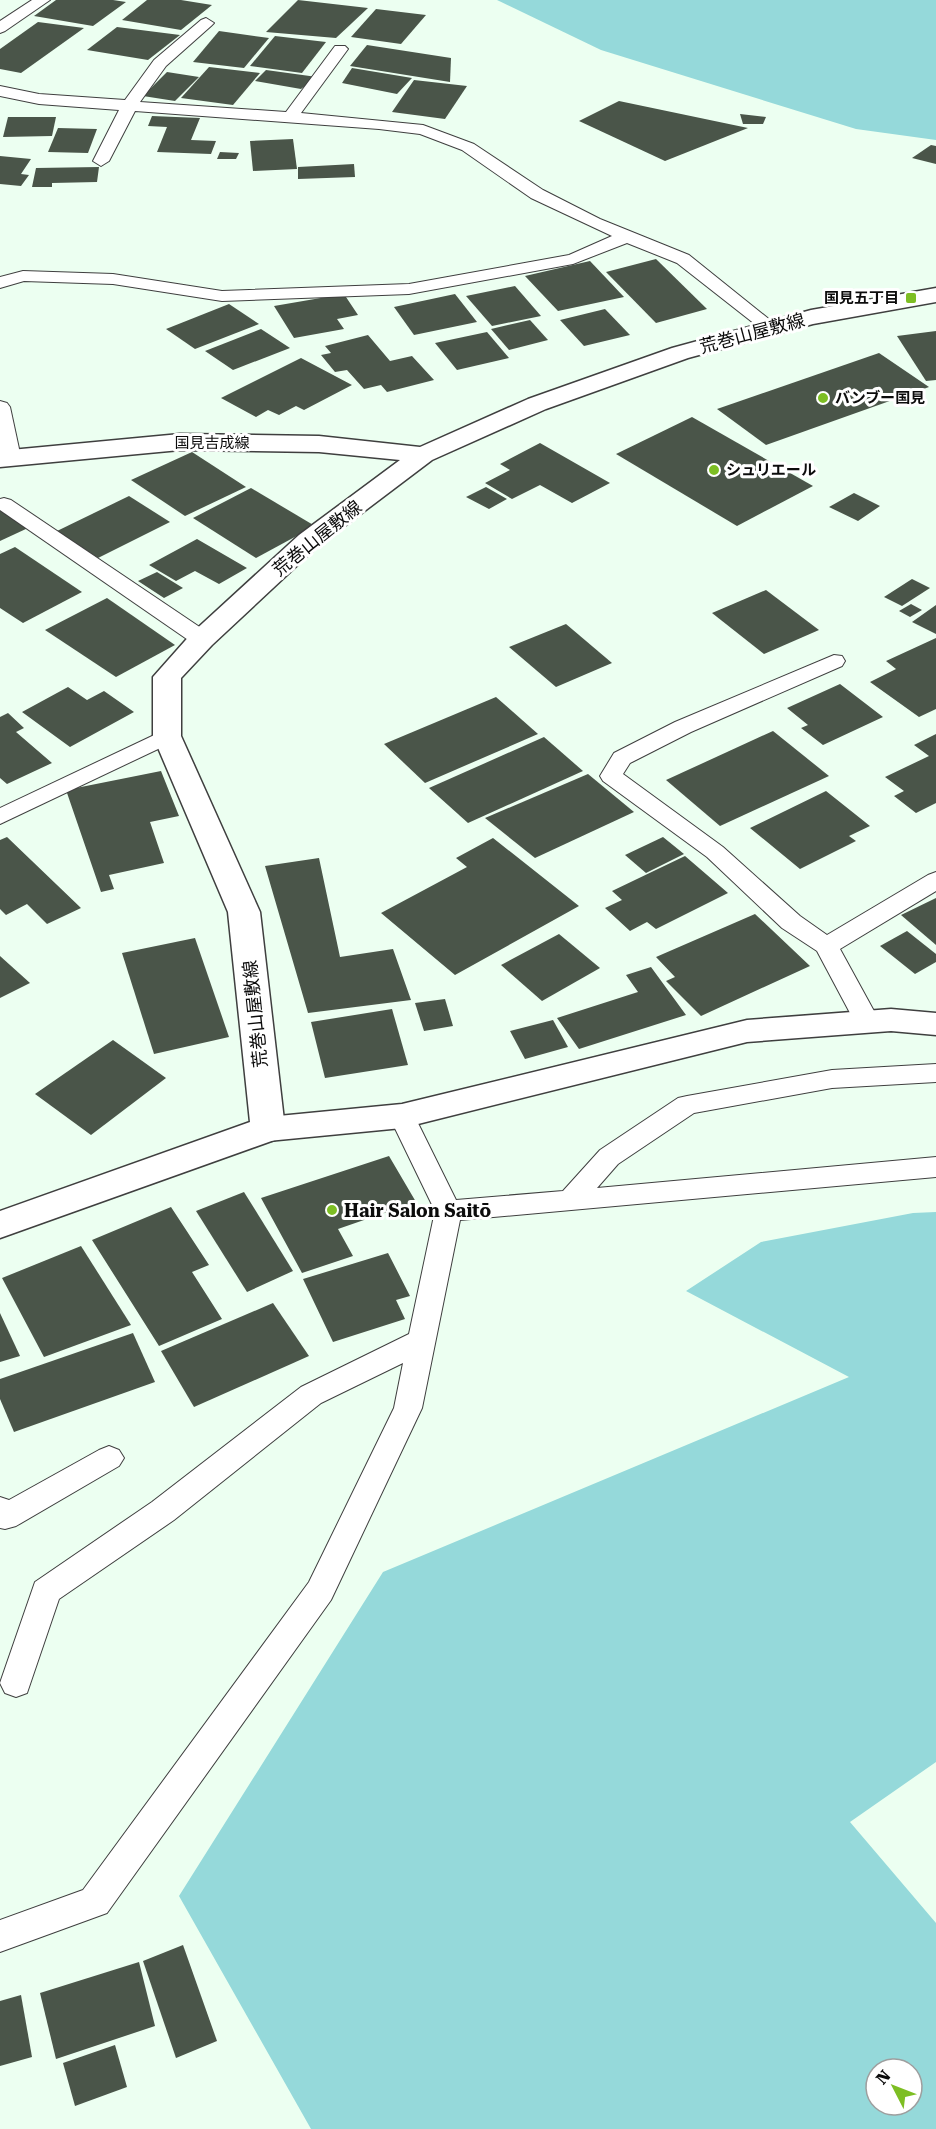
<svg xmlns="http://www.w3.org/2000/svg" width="936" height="2129" viewBox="0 0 936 2129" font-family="'Roboto Serif','Noto Sans JP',serif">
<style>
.forest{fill:#95d9da;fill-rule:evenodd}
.building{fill:#4a5549}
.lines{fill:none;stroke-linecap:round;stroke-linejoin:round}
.service-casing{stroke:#3f3f3f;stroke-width:2}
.minor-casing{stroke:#3f3f3f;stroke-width:3}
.tertiary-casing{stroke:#3f3f3f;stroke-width:3}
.service{fill:#fff;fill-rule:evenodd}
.minor{fill:#fff;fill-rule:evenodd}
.tertiary{fill:#fff;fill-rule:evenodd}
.poi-dot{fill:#7dbe23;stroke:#fff;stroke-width:2}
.labels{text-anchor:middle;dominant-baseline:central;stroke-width:6;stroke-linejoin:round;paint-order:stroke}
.far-poi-label{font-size:15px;font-weight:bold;fill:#0c0c0c;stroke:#fff;text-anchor:start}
.far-street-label{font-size:15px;fill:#0c0c0c;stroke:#fff}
.street-label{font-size:18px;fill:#0c0c0c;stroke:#fff}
.poi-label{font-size:18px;font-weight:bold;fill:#0c0c0c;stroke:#fff;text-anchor:start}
</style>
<rect width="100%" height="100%" fill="#ecfff1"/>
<g class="forest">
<polygon points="497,0 936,0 936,140 856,129 601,50"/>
<path d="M936,1212v550l-86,60 86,101v206h-625l-132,-233 204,-324 466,-195 -163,-86 75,-49 152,-29zM876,2069h36v36h-36z"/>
</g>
<g class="building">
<polygon points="56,0 113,0 126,2 93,26 34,16"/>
<polygon points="147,0 181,0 212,5 181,30 122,20"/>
<polygon points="298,0 368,8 336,38 266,32"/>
<polygon points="376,9 426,15 401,44 351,37"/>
<polygon points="38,22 84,28 21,73 0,69 0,49"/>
<polygon points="117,27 180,35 148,60 87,50"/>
<polygon points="219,31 269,38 244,68 193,62"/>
<polygon points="275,36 326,42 302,73 250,66"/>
<polygon points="367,45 451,58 450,82 350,66"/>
<polygon points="209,67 260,73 233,105 181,98"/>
<polygon points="352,68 412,78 397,94 342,83"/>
<polygon points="266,70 317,77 301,89 255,81"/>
<polygon points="167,72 199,77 175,101 143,96"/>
<polygon points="414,80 467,86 445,119 392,112"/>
<polygon points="619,101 748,128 665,161 579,121"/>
<polygon points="740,114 766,117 763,124 743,124"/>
<polygon points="152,116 200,118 191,140 216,141 211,154 157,152 167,127 148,126"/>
<polygon points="8,117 56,117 52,136 3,137"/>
<polygon points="58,128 97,129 88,153 48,152"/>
<polygon points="293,139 297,169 253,171 250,141"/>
<polygon points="931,145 936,146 936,164 912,158"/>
<polygon points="220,152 239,153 236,159 217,159"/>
<polygon points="0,156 31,159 21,174 29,175 21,186 0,184"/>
<polygon points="354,164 355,177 298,179 298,167"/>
<polygon points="99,167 97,182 52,183 52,187 32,187 36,168"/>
<polygon points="656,259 707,309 656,323 606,272"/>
<polygon points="590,261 624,297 558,311 525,276"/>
<polygon points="515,286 541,316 492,326 466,296"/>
<polygon points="344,294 358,315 337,319 344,329 294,338 274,306"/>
<polygon points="455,294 477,322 414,335 394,307"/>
<polygon points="229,304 259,324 195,349 166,329"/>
<polygon points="605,309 630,335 584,346 560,320"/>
<polygon points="530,320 548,340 509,350 491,329"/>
<polygon points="261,329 290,348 233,370 205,351"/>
<polygon points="936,331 936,380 926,381 897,336"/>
<polygon points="487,332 509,358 457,370 435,343"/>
<polygon points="368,335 390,361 412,356 434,380 387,392 381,385 364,389 347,370 335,372 321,355 331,353 325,346"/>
<polygon points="879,353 929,387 766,445 717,409"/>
<polygon points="301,358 352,385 304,410 296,406 279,415 268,410 256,417 221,398"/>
<polygon points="692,417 813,486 737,526 616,454"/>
<polygon points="540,443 610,483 572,503 540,485 512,499 485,483 510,470 500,464"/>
<polygon points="192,452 246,487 185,516 131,480"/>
<polygon points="486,487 507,499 489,509 466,497"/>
<polygon points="251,488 315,526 256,558 193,518"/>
<polygon points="854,493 880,506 858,521 829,507"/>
<polygon points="129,496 170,522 98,558 57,531"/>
<polygon points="0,508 28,528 0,541"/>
<polygon points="197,539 247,568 219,584 195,571 176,581 149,565"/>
<polygon points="15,547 82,592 23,623 0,608 0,554"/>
<polygon points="157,572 183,588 164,598 138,581"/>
<polygon points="912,579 930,588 902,606 884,597"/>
<polygon points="766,590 819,630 764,654 712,613"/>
<polygon points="107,598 175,645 116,677 45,630"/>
<polygon points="911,604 922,610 910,617 899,611"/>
<polygon points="936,605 936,634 912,622"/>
<polygon points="566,624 612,663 556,687 509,647"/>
<polygon points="936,638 936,709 919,717 870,682 896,669 886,661"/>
<polygon points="840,684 883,717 823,745 801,728 808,725 787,708"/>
<polygon points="68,687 87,700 104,691 134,712 70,747 22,712"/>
<polygon points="496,697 538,734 425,783 384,744"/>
<polygon points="8,713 24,728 16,732 52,763 7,784 0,778 0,717"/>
<polygon points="773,731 829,776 720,826 666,780"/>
<polygon points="936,734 936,803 916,813 894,796 904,791 885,777 929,756 914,745"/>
<polygon points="544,737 583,771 468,823 429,788"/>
<polygon points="161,771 179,816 150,822 164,863 109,875 114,889 101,892 66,790"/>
<polygon points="588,774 634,812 535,858 485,818"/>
<polygon points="826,791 870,826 849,836 856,841 800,869 750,828"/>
<polygon points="7,837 81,908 47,924 27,904 6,915 0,909 0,840"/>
<polygon points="663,837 684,854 646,873 625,855"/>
<polygon points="493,838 579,906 455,975 381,913 467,867 456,858"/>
<polygon points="685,856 728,893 656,929 647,922 630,931 605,908 622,900 612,891"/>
<polygon points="319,858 340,957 393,949 411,1000 308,1013 265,866"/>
<polygon points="936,898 936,945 901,915"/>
<polygon points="755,914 810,966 701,1016 666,981 675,977 656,957"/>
<polygon points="907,931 936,954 936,962 915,974 880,946"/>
<polygon points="559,934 600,968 542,1001 501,965"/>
<polygon points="195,938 229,1037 154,1054 122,953"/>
<polygon points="0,956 30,983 0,998"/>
<polygon points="651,967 686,1015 579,1049 557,1018 638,992 626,975"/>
<polygon points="445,999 453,1026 424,1031 415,1003"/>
<polygon points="392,1009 408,1065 325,1078 311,1022"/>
<polygon points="553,1020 568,1047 525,1059 510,1031"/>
<polygon points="113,1040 166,1078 91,1135 35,1094"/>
<polygon points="389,1156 416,1202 338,1229 353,1256 302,1273 261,1198"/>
<polygon points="244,1192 293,1271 247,1292 196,1211"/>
<polygon points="171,1207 209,1265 192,1272 222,1319 159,1346 92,1240"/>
<polygon points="81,1246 131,1325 44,1357 2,1278"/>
<polygon points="388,1253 410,1296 396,1300 405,1319 333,1342 303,1279"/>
<polygon points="273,1303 309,1356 194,1407 161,1351"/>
<polygon points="0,1313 20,1356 0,1362"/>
<polygon points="133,1333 155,1382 14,1432 0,1399 0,1379"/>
<polygon points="183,1945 217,2041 176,2058 143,1961"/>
<polygon points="139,1962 155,2026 56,2059 40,1993"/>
<polygon points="21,1995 32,2057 0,2066 0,2001"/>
<polygon points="115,2045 127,2087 75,2106 63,2063"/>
</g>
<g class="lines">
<g class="service-casing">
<g id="service">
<polygon points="32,0 50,0 5,31 0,33 0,21"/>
<polygon points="206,18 214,23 211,26 166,66 140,102 286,112 335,46 345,46 348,49 301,113 423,125 474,144 543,190 600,219 689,255 780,328 777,332 765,332 677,263 627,243 573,264 409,294 222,301 113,284 24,281 0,288 0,277 23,271 113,274 222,291 409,284 569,255 612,236 531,198 462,150 420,134 379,129 135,111 109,161 101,166 93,161 119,110 39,104 0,96 0,86 39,94 125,100 154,60 201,20"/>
<polygon points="0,401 7,403 10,407 21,458 18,462 4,462 0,452"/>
<polygon points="4,498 11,500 210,634 213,639 210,644 202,645 194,644 0,510 0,499"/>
<polygon points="834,655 842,656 845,661 842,666 691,732 630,763 623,774 723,847 800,916 827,935 928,875 936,872 936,891 840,949 880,1022 876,1028 867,1031 858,1028 817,951 782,928 707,857 603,781 600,776 614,753 675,722"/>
<polygon points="167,729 175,731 178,736 175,741 0,824 0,808"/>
<polygon points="936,1064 936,1082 832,1088 694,1113 618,1164 597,1188 936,1157 936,1177 460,1220 422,1408 331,1600 107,1913 0,1952 0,1920 83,1890 309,1582 394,1408 403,1363 321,1403 174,1520 59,1599 27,1693 16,1697 5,1693 0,1683 35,1582 152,1502 301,1387 409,1334 435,1211 389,1116 393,1109 402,1107 411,1109 456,1200 563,1191 600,1150 678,1098 687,1096 832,1070"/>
<polygon points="109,1446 119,1450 124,1458 119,1466 16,1526 5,1529 0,1528 0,1497 9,1500 99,1450"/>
</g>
</g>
<g class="minor-casing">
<polygon id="minor" points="891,1009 936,1013 936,1035 891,1031 747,1042 402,1128 268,1141 256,1138 251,1129 256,1120 268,1117 402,1104 747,1020"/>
</g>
<g class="tertiary-casing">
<polygon id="tertiary" points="936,288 936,302 813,324 688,358 546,409 432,460 317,547 212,645 181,678 181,736 260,912 285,1129 280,1138 0,1238 0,1211 250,1122 228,912 153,736 153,677 192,633 299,535 400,460 319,452 180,450 0,467 0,451 180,434 319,436 420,447 528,399 672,348 811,310"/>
</g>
<use href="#service" class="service"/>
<use href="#minor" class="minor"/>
<use href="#tertiary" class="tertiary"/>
</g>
<g class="poi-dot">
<rect x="905" y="292" width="12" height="12" rx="3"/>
<circle cx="823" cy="398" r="6"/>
<circle cx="714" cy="470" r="6"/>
<circle cx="332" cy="1210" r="6"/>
</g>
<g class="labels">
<g class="far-poi-label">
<text x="899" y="298" text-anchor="end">国見五丁目</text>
<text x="835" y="398">バンブー国見</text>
<text x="726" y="470">シュリエール</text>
</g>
<g class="far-street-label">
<text x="212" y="443">国見吉成線</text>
</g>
<g class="street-label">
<text transform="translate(752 333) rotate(-15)">荒巻山屋敷線</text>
<text transform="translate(317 538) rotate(-39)">荒巻山屋敷線</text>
<text transform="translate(255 1014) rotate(-96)">荒巻山屋敷線</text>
</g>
<g class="poi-label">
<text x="344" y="1210">Hair Salon Saitō</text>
</g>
</g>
<g transform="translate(894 2087) rotate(312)"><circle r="28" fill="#ffffff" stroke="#9e9e9e" stroke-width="1.5"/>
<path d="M0-4.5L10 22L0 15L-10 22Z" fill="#7dbe23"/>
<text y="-9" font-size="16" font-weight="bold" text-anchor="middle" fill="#0c0c0c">N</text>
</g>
</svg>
